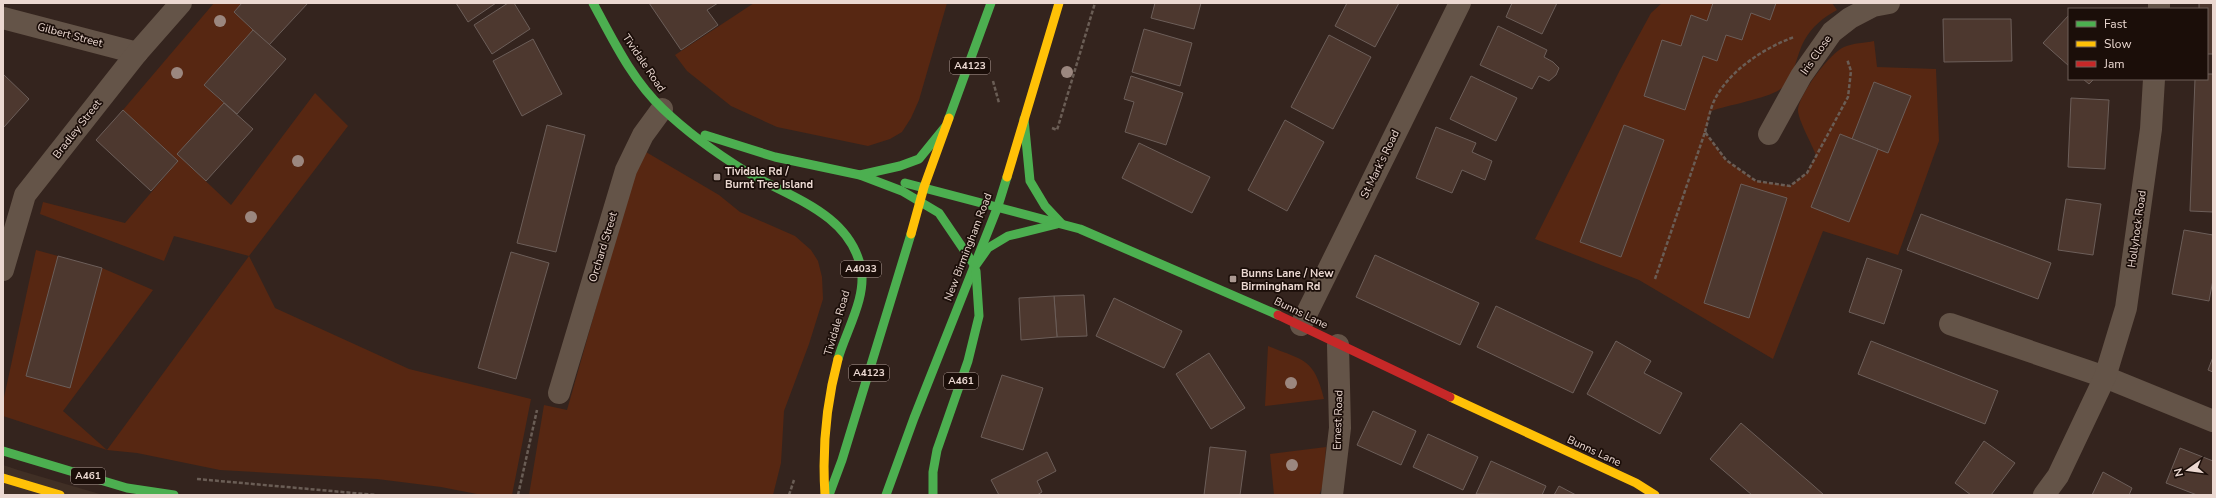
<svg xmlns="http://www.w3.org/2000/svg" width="2216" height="498" viewBox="0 0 2216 498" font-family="'Nunito Sans',sans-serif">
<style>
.commercial{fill:#402f25}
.green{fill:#572712}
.building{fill:#4d382f;stroke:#6c5e59}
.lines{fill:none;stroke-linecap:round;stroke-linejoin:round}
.path{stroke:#6a5d55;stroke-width:2.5;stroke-dasharray:4 2;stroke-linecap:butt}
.street{stroke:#645448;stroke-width:22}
.fast{stroke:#4caf50;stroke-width:9}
.slow{stroke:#ffc107;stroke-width:9}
.jam{stroke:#c62828;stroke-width:9}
.tree{fill:#9b877f}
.poi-dot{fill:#ab9992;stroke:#1b0e09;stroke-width:1.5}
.labels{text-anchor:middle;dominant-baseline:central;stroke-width:3.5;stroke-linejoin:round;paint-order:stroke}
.shield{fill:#1b0e09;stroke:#ad9b95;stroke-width:1}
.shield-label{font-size:10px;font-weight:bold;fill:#ebd8d1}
.street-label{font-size:11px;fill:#ebd8d1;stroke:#1b0e09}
.poi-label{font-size:11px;font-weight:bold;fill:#ebd8d1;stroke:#1b0e09;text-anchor:start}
</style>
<rect width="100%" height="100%" fill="#34241e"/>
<polygon class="commercial" points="3,465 18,470 103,495 3,495"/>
<g class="green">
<polygon points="214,3 242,3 234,12 253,30 204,85 224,103 177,154 231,205 315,93 348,126 249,256 275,308 409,369 531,399 512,495 482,495 441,487 377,479 220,470 137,453 107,450 3,416 3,402 36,250 58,256 26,376 70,388 102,268 153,290 63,411 107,450 249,256 174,236 164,261 40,214 43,202 125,223 178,161 123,110"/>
<polygon points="754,3 947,3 919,100 911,118 902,132 890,139 868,146 777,127 731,106 687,71 675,55"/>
<path d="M1662,3h170l5,7c-14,8 -25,16 -33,31 -8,15 -9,35 -22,47 -12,10 -54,17 -71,23l-6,21 21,28 30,21 34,5 17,-13 9,-18c-4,-11 -19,-37 -18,-46 2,-16 32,-56 46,-62 9,-4 21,-4 30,-6l3,26 59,2 3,72 -41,114 -75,-24 -50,128 -134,-79 -104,-41 85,-169 31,-57z"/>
<polygon points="646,152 719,195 740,212 795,236 811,250 818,261 822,277 823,299 809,344 784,411 781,463 773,495 529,495 544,405 567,410 633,177"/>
<path d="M1268,346c36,15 46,12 56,53l-59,7z"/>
<polygon points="1326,447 1323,485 1319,495 1274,495 1270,454"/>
</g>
<g class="building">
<polygon points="242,3 308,3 269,45 234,12"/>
<polygon points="456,3 496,3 468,22"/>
<polygon points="508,3 514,3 530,29 492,54 474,25"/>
<polygon points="649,3 718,3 707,10 718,25 681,50"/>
<polygon points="1155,3 1201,3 1194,29 1151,18"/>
<polygon points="1347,3 1399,3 1375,47 1335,26"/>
<polygon points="1512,3 1557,3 1542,34 1506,17"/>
<polygon points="1713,3 1776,3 1770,20 1751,13 1742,40 1726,35 1717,61 1703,56 1685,110 1644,96 1662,40 1681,46 1691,15 1707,21"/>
<polygon points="2199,3 2213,3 2213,54 2207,54 2207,9 2199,9"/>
<polygon points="2069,15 2069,66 2043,43"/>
<polygon points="1943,19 2011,19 2012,61 1944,62"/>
<polygon points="1498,26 1547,50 1544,57 1553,62 1559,68 1556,75 1549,81 1539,76 1532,89 1480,65"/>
<polygon points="1144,29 1192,43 1180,86 1132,72"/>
<polygon points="253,30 286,59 237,114 204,85"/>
<polygon points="1329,35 1371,57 1333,129 1291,107"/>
<polygon points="533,39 562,94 522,116 493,61"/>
<polygon points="3,74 29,99 4,127 3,127"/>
<polygon points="2207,74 2213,74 2213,212 2190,211 2195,79 2207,79"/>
<polygon points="1131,76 1183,93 1166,145 1125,132 1134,102 1124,99"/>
<polygon points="1471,76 1517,98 1496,141 1450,119"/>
<polygon points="2083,79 2094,79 2089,84"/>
<polygon points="1874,82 1911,96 1888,153 1852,139"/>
<polygon points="2071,98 2109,100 2105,169 2068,167"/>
<polygon points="224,103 253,129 206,181 177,154"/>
<polygon points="123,110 178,161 151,191 96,140"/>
<polygon points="1285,120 1324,142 1287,211 1248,190"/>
<polygon points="547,125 585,135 556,252 517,243"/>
<polygon points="1624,125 1664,140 1621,257 1580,242"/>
<polygon points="1436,127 1476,143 1472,152 1492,161 1485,180 1462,170 1452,193 1416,178"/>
<polygon points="1840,134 1878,149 1849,222 1811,207"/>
<polygon points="1139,143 1210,177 1192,213 1122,178"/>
<polygon points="1741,184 1787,198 1749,318 1704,303"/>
<polygon points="2066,199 2101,204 2093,255 2058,250"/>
<polygon points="1921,214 2051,263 2038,299 1907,250"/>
<polygon points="2184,230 2213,235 2213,280 2209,301 2172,294"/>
<polygon points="511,252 549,263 516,379 478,368"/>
<polygon points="1375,255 1479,303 1460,345 1356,297"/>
<polygon points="58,256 102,268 70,388 26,376"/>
<polygon points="1867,258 1902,270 1884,324 1849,312"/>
<polygon points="1084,295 1087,336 1057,337 1054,296"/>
<polygon points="1054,296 1057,337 1021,340 1019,298"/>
<polygon points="1114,298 1182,331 1164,368 1096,336"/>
<polygon points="1496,306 1593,352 1573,393 1477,347"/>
<polygon points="1616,341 1651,361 1644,373 1682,393 1660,434 1587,394"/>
<polygon points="1871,341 1998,391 1985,424 1858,374"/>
<polygon points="1209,353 1245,408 1211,429 1176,374"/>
<polygon points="2213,357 2213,372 2208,370"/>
<polygon points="1002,375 1043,388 1023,450 981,437"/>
<polygon points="1373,411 1416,431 1401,465 1357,445"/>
<polygon points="1741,423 1814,486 1824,495 1752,495 1710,459"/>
<polygon points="1428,434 1478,457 1463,490 1413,467"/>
<polygon points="1984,441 2015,463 1991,495 1971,495 1955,483"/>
<polygon points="1210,447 1246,451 1240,495 1204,495"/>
<polygon points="2180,448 2213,461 2213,495 2197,495 2166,483"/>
<polygon points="1047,452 1056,471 1037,481 1042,492 1037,495 999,495 991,480"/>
<polygon points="1491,461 1546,486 1542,495 1476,494"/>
<polygon points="2103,472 2132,488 2129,495 2092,495"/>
<polygon points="1559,486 1576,495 1554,495"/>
</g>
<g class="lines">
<g class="path">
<polyline points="993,81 999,103"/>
<polyline points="1052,128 1057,130 1095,3"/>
<path d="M1705,132c3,-11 5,-23 10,-33 15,-29 49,-51 79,-62"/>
<polyline points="1655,279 1705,132 1726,160 1756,181 1790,186 1807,173 1848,97 1851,71 1847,59"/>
<polyline points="197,479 376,495"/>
<polyline points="518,495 537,410"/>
<polyline points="789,495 794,480"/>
</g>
<g class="street">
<polyline points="2159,9 2159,3"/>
<polyline points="3,18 137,53"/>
<polyline points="1769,134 1801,76 1832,32 1850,18 1873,6 1889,3"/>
<polyline points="3,270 25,195 137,53 181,3"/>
<polyline points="1950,324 2105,377 2213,421"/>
<polyline points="1301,325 1460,3"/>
<polyline points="559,393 626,170 643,135 662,109"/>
<polyline points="1332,495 1340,428 1338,345"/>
<polyline points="2044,495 2058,476 2105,377 2126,308 2151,129 2154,79"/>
</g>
<g class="fast">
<path d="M593,3c20,37 39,77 70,106 24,23 53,44 82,62 43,26 104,41 116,97 6,29 -15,63 -23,91"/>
<polyline points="949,118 991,3"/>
<polyline points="1024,119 1030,181 1045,206 1061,223"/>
<polyline points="705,135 775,157 860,175 902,191 939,213 975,266"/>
<polyline points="860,175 900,166 919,159 945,127"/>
<polyline points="905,183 1080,229 1278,315"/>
<polyline points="976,265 988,248 1008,236 1057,224"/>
<polyline points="3,451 127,488 174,495"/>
<polyline points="829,495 842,460 911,234"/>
<polyline points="886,495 914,418 998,206 1007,177"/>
<polyline points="933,495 933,472 937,450 968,361 979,316 976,271"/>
</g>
<g class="slow">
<polyline points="1007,177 1059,3"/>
<polyline points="911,234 924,187 949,118"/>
<polyline points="1450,397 1636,483 1655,495"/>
<polyline points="3,478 60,495"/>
<path d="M825,495c-3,-46 1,-91 13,-136"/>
</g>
<polyline class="jam" points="1278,315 1450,397"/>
</g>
<g class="tree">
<circle cx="220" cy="21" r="6"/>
<circle cx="1067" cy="72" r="6"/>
<circle cx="177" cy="73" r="6"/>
<circle cx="298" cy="161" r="6"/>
<circle cx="251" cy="217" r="6"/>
<circle cx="1291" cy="383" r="6"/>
<circle cx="1292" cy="465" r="6"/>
</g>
<g class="poi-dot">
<rect x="713" y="173" width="8" height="8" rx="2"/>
<rect x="1229" y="275" width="8" height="8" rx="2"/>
</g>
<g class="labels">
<g class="shield">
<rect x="950" y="58" width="40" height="16" rx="3"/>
<rect x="841" y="261" width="40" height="16" rx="3"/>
<rect x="849" y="365" width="40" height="16" rx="3"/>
<rect x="944" y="373" width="34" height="16" rx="3"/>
<rect x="71" y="468" width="34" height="16" rx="3"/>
</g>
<g class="shield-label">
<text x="970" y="66">A4123</text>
<text x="861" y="269">A4033</text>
<text x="869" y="373">A4123</text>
<text x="961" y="381">A461</text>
<text x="88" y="476">A461</text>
</g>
<g class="street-label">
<text transform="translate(70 35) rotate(15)">Gilbert Street</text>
<text transform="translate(1816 55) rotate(-55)">Iris Close</text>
<text transform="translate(644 63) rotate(56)">Tividale Road</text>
<text transform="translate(77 129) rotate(-52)">Bradley Street</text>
<text transform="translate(1380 164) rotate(-64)">St Mark's Road</text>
<text transform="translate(2137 229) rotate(-82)">Hollyhock Road</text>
<text transform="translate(603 247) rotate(-73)">Orchard Street</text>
<text transform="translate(968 247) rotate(-69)">New Birmingham Road</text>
<text transform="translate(1301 313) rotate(26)">Bunns Lane</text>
<text transform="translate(837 323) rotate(-74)">Tividale Road</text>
<text transform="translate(1338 420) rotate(-88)">Ernest Road</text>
<text transform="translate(1594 451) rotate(25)">Bunns Lane</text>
</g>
<g class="poi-label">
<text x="725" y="171">Tividale Rd /<tspan x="725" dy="13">Burnt Tree Island</tspan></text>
<text x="1241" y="273">Bunns Lane / New<tspan x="1241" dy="13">Birmingham Rd</tspan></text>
</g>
</g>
<rect width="2216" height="498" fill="none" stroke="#ebd8d1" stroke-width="8"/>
<rect x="2068" y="8" width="140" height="72" fill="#1b0e09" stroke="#6e5f59"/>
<rect x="2076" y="21" width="20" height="6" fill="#4caf50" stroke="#6e5f59"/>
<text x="2104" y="28" font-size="12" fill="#ebd8d1">Fast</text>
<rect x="2076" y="41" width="20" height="6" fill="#ffc107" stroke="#6e5f59"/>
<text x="2104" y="48" font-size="12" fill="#ebd8d1">Slow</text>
<rect x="2076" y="61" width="20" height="6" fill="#c62828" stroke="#6e5f59"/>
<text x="2104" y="68" font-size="12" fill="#ebd8d1">Jam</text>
<g transform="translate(2188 470) rotate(256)" stroke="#1b0e09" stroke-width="3" paint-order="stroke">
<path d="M0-3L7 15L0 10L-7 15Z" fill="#ebd8d1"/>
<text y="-6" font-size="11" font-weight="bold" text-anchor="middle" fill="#ebd8d1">N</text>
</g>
</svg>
